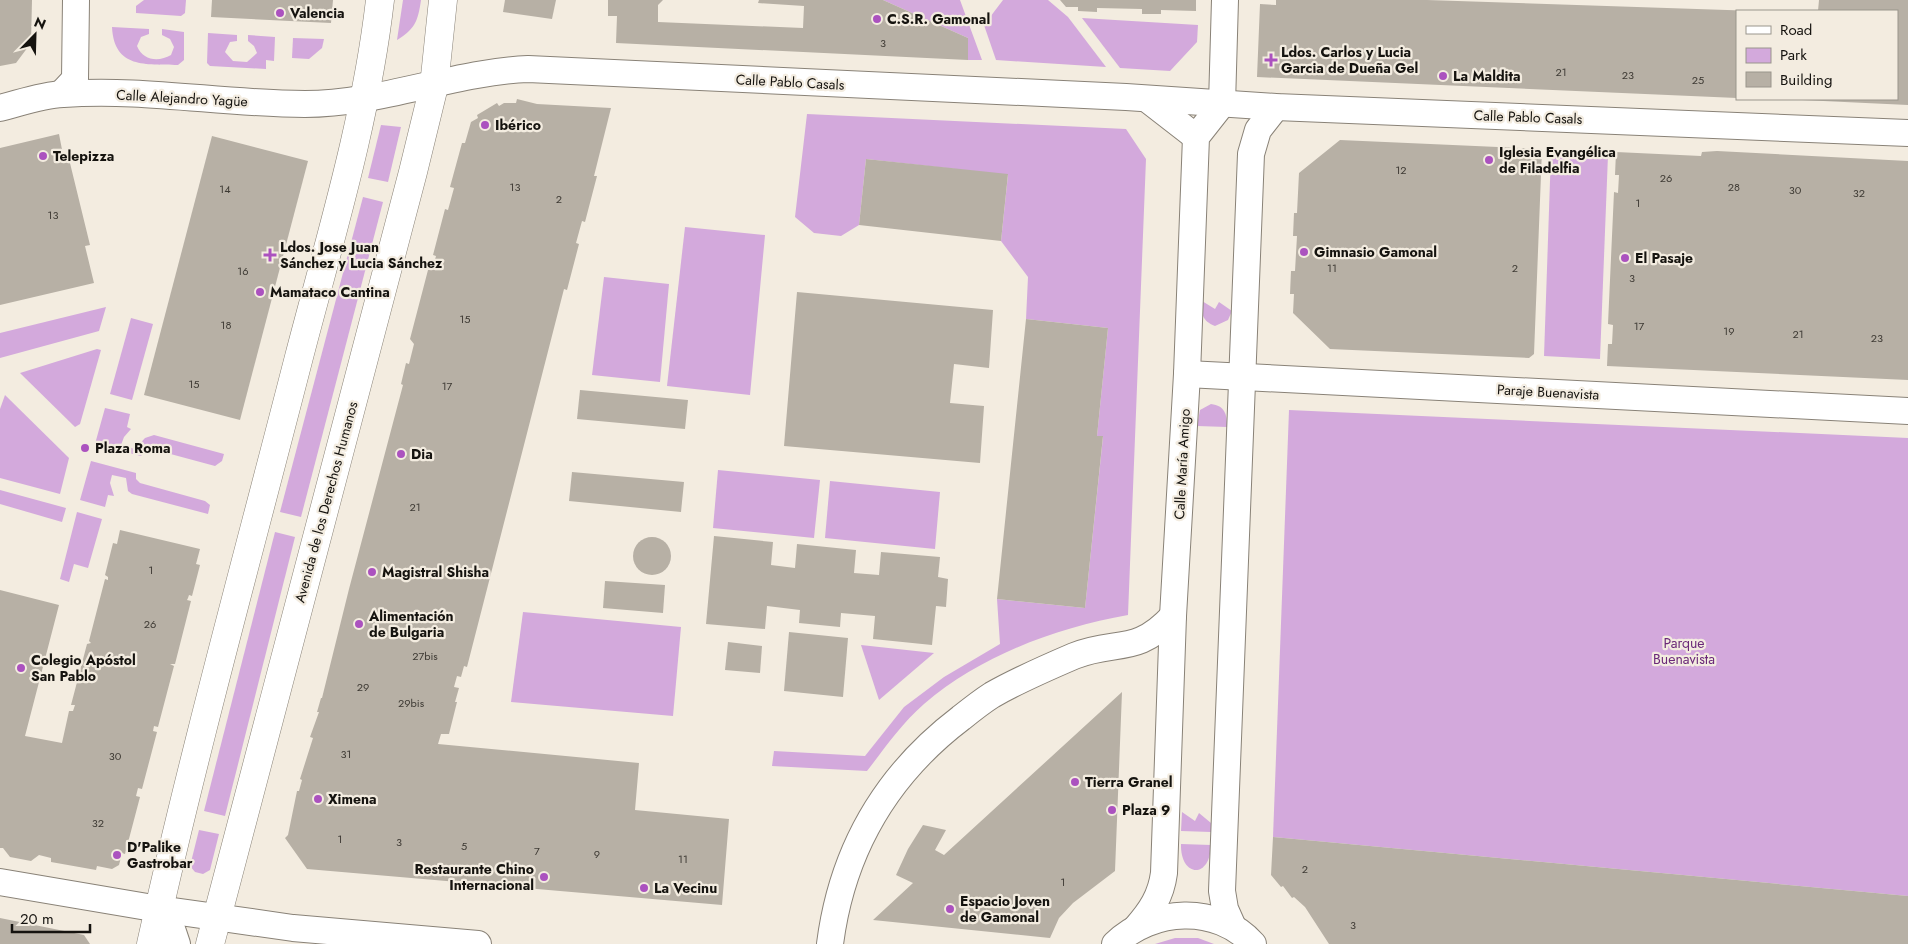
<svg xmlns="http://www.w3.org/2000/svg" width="1908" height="944" viewBox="0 0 1908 944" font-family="Jost,sans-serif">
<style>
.green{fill:#d3a9dc}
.building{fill:#b7b0a5}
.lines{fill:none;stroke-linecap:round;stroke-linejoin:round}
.minor-casing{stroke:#898277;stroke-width:28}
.tertiary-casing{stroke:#898277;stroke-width:29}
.minor{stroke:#fff;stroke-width:26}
.tertiary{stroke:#fff;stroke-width:28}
.poi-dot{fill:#ab52bf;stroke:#f3ece0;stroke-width:2}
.labels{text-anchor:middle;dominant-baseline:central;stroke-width:4.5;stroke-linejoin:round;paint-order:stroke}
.number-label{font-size:11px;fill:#3e3a34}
.poi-label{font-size:14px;font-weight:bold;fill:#15130f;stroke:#f3ece0;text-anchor:start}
.street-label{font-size:14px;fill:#15130f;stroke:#f3ece0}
.park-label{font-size:14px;fill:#6a2878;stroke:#f3ece0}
</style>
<rect width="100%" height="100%" fill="#f3ece0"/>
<g class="green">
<polygon points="144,0 186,0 185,13 181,16 136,13 136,6"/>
<path d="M403,0h18c-3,21 -6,29 -24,40z"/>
<polygon points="883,0 960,0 982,60 968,60 968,38"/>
<polygon points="1003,0 1048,0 1068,17 1106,67 996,60 984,25"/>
<polygon points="1082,18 1198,25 1197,42 1170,71 1120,68"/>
<path d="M112,27l37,2v5l-8,3 -4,9c6,15 22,16 34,9l3,-8 -4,-8 -8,-4v-6l22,3v28l-6,5c-32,-1 -64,4 -66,-38z"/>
<polygon points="208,33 237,35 237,41 230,42 225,52 233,61 247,62 257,53 254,46 248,41 248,35 275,37 274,61 266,60 266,69 210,66 207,63"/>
<polygon points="293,38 324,39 322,48 309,59 292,58"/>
<path d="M807,114l319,15 20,30 -18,456c-73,13 -148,41 -204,89 -23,20 -39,44 -57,67l-95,-5 2,-15 91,5 39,-49 40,-30 56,-33 -3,-45 88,9 18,-171 -6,-1 11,-108 -82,-9 2,-42 -27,-36 7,-66 -142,-16 -7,66 -18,11 -27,-3 -19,-16z"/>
<polygon points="381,125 401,127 388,182 368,178"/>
<polygon points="1551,152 1608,155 1600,359 1544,356"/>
<polygon points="363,197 383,202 301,517 280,512"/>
<polygon points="685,227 765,235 750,395 667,386"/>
<polygon points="604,277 669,284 660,382 592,375"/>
<path d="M1202,301l13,8 4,-7 13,9 -4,9 -13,6c-13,-5 -14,-13 -13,-25z"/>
<polygon points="106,307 99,331 0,358 0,333"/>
<polygon points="131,318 153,324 132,400 110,394"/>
<polygon points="97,349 101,350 80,424 75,427 20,373"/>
<polygon points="5,395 69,458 60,494 0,478 0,409"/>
<path d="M1211,404c14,2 16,10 16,23l-30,-1 3,-16z"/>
<polygon points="105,408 130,414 127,427 131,429 124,437 121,445 135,449 145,438 154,435 224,454 222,461 215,466 152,449 147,449 141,456 95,444"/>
<polygon points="1289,410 1908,438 1908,896 1273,837"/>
<polygon points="91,461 136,473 136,479 140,483 205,501 210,505 208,514 132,494 128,491 126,478 112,475 110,483 114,496 108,495 105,507 80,500"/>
<polygon points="718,470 820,480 814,538 713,528"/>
<polygon points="830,481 940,492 935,549 825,538"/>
<polygon points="0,490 66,508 62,522 0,504"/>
<polygon points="77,512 102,519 88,568 74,564 69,582 60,579"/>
<polygon points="275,532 295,537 225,816 204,811"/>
<polygon points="523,612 681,627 673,716 511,702"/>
<polygon points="861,645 934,653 879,700"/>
<polygon points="1182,812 1195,821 1199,813 1211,823 1211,832 1181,831"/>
<polygon points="199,830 219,834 210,870 203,874 195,872 190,866"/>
<path d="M1181,844l30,1c-1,35 -31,32 -30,-1z"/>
<polygon points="1175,938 1198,938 1214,944 1155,944"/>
</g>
<g class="building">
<polygon points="0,0 32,0 31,43 16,63 0,66"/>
<polygon points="212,0 333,0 331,23 211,17"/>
<polygon points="505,0 556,0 552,19 503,12"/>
<polygon points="608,0 663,0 658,5 658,22 803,28 804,6 758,3 759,0 883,0 968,38 968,60 616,43 617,16 608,16"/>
<polygon points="1060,0 1196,0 1196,11 1161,10 1161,14 1142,14 1142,9 1097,8 1097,12 1078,11 1078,7 1066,7"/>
<polygon points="1276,0 1427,0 1757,11 1737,11 1737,98 1257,77 1260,4 1276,5"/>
<polygon points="1819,0 1908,0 1908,105 1802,100 1897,99 1897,11 1818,11"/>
<polygon points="517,99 537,104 611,108 594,176 597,176 585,222 582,221 576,243 579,244 567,290 564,289 467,667 464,666 461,677 457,676 454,687 459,688 455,702 457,702 449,734 441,734 438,744 639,763 635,810 729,819 722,905 307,869 285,838 288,835 297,791 299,791 302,780 300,779 313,738 310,737 319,712 317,712 321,698 322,698 349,589 403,385 401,384 406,363 409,364 414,344 410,339 428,270 433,267 436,256 433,255 445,209 448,210 454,188 450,187 462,143 465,143 471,122 478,118 477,115 497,103 499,106 504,103 516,103"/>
<polygon points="59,134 64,160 69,159 90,245 85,246 94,283 0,305 0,148"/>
<polygon points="212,136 308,161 240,420 144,395"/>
<polygon points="1340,140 1542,149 1534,354 1529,358 1330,349 1293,313 1294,294 1290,294 1291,271 1295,271 1297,236 1293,236 1294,213 1297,213 1299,173"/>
<polygon points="1717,151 1908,161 1908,380 1607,366 1608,344 1612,344 1613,325 1608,324 1614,192 1618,193 1619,175 1615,175 1616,152 1701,156 1702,152"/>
<polygon points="866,159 1008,174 1001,241 859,225"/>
<polygon points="797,292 993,310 989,368 954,364 950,403 984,406 980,463 784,446"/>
<polygon points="1026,319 1108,328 1097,436 1103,436 1085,608 997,599"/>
<polygon points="580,390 688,400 685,429 577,419"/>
<polygon points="572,472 684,482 681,512 569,501"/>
<polygon points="120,530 200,549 196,564 200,565 192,596 189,595 188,598 187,600 191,601 175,664 170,664 174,666 158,727 154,726 153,731 157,732 142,789 138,788 136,796 140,797 125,854 122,853 119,865 112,869 97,866 96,870 51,862 51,858 39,855 31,861 10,857 3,848 0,848 0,590 59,605 25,736 62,743 69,711 73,711 75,705 71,705 87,644 91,643 89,641 105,579 108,580 108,577 105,575 113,543 117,544"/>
<polygon points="714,536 773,542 771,565 795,568 797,544 856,550 854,573 879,575 881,552 940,557 938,577 948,579 946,607 936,606 932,645 873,639 875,616 841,613 840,627 799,623 800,610 767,606 765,629 706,624"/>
<circle cx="652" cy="556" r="19"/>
<polygon points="605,581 665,585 663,613 603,608"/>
<polygon points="789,632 848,638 843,697 784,691"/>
<polygon points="728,642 762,646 760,673 725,670"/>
<polygon points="1122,692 1115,871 1073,903 1059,918 1050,938 873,920 913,883 896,875 908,849 923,825 946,830 935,850 944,855"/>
<polygon points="1273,837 1908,896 1908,944 1329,944 1305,907 1294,897 1292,898 1283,886 1281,887 1271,875"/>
<polygon points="0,918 84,935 90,944 0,944"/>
</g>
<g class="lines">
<g class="minor-casing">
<g id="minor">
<polyline points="61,94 75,79 76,0"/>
<polyline points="1147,99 1196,137"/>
<path d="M0,108c20,-5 42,-13 63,-14 80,-6 161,10 242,10 75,0 149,-32 223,-35l598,28 150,10 632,26"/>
<polyline points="1187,374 1908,411"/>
<polyline points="0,882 159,909 293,928 478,944"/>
<polyline points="159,909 170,923 177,944"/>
<polyline points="1233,927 1225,909 1222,891 1251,154 1258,130 1276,107"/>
<path d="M1136,928c15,-17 25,-32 28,-55l9,-257 14,-242 9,-237 26,-33 3,-104"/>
<path d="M830,944c12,-93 56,-169 131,-226 10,-8 20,-16 31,-23 26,-15 54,-27 82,-39 42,-17 62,0 99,-40"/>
<path d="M1115,944c37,-36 102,-40 138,0"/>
</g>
</g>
<g class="tertiary-casing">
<g id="tertiary">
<path d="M151,944c44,-197 98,-392 148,-587 31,-119 67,-235 81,-357"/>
<polyline points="210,944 413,172 434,86 443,0"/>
</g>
</g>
<use href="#minor" class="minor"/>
<use href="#tertiary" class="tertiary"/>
</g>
<g class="poi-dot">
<circle cx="280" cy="13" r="5"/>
<circle cx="877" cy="19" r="5"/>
<path d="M1268.5 52.5h5v5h5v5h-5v5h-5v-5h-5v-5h5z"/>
<circle cx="1443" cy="76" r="5"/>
<circle cx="485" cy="125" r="5"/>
<circle cx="43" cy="156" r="5"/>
<circle cx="1489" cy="160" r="5"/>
<circle cx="1304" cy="252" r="5"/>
<path d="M267.5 247.5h5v5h5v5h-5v5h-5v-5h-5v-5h5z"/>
<circle cx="1625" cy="258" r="5"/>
<circle cx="260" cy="292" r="5"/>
<circle cx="85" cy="448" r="5"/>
<circle cx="401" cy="454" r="5"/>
<circle cx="372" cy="572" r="5"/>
<circle cx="359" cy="624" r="5"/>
<circle cx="21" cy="668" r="5"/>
<circle cx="1075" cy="782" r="5"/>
<circle cx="318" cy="799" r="5"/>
<circle cx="1112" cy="810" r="5"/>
<circle cx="117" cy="855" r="5"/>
<circle cx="544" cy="877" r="5"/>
<circle cx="644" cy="888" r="5"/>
<circle cx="950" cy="909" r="5"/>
</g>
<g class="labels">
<g class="number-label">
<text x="883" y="43">3</text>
<text x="1561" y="72">21</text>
<text x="1628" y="75">23</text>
<text x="1698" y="80">25</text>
<text x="1401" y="170">12</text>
<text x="1666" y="178">26</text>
<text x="515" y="187">13</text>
<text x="1734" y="187">28</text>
<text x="225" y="189">14</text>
<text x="1795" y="190">30</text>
<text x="1859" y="193">32</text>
<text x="559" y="199">2</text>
<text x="1638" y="203">1</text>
<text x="53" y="215">13</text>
<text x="1332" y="268">11</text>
<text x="1515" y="268">2</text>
<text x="243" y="271">16</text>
<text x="1632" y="278">3</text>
<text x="465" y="319">15</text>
<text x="226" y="325">18</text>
<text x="1639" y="326">17</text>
<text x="1729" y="331">19</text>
<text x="1798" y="334">21</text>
<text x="1877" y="338">23</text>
<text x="194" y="384">15</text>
<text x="447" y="386">17</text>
<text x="415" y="507">21</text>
<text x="151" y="570">1</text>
<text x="150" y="624">26</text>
<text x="425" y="656">27bis</text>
<text x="363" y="687">29</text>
<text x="411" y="703">29bis</text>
<text x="346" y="754">31</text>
<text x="115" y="756">30</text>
<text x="98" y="823">32</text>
<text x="340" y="839">1</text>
<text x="399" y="842">3</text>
<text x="464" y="846">5</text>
<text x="537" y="851">7</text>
<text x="597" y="854">9</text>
<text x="683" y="859">11</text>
<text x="1305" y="869">2</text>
<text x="1063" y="882">1</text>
<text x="1353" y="925">3</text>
</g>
<g class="poi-label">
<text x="290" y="13">Valencia</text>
<text x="887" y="19">C.S.R. Gamonal</text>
<text x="1281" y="52">Ldos. Carlos y Lucia<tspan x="1281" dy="16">Garcia de Dueña Gel</tspan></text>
<text x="1453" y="76">La Maldita</text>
<text x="495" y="125">Ibérico</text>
<text x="1499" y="152">Iglesia Evangélica<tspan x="1499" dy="16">de Filadelfia</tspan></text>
<text x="53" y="156">Telepizza</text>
<text x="280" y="247">Ldos. Jose Juan<tspan x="280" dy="16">Sánchez y Lucia Sánchez</tspan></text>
<text x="1314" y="252">Gimnasio Gamonal</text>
<text x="1635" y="258">El Pasaje</text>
<text x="270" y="292">Mamataco Cantina</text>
<text x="95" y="448">Plaza Roma</text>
<text x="411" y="454">Dia</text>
<text x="382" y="572">Magistral Shisha</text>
<text x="369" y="616">Alimentación<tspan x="369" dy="16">de Bulgaria</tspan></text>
<text x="31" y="660">Colegio Apóstol<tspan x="31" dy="16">San Pablo</tspan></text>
<text x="1085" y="782">Tierra Granel</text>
<text x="328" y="799">Ximena</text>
<text x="1122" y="810">Plaza 9</text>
<text x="127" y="847">D'Palike<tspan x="127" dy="16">Gastrobar</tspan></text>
<text x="534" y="869" text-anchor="end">Restaurante Chino<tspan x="534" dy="16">Internacional</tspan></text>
<text x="654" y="888">La Vecinu</text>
<text x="960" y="901">Espacio Joven<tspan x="960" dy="16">de Gamonal</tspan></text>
</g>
<g class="street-label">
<text transform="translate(790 82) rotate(3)">Calle Pablo Casals</text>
<text transform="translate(182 98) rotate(3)">Calle Alejandro Yagüe</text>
<text transform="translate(1528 117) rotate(2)">Calle Pablo Casals</text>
<text transform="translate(1548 392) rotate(3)">Paraje Buenavista</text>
<text transform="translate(1182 464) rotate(-87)">Calle María Amigo</text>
<text transform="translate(326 502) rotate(-75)">Avenida de los Derechos Humanos</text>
</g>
<g class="park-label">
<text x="1684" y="643">Parque<tspan x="1684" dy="16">Buenavista</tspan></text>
</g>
</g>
<rect x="1736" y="10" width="162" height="90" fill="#f3ece0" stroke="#9a958c"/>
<rect x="1746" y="26" width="25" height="8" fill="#ffffff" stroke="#9a958c"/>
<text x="1780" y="35" font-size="15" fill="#15130f">Road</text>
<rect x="1746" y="48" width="25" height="15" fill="#d3a9dc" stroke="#9a958c"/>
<text x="1780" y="60" font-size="15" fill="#15130f">Park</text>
<rect x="1746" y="72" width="25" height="15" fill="#b7b0a5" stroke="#9a958c"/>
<text x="1780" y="85" font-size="15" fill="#15130f">Building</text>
<g transform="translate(35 35) rotate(23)" stroke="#f3ece0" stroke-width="4" paint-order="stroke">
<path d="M0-4L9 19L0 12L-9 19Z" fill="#15130f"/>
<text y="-8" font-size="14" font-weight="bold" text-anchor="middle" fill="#15130f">N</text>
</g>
<path d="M12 924v8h78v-8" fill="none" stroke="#15130f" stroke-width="2.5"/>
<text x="20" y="924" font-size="15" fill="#15130f" stroke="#f3ece0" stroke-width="4" paint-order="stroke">20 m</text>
</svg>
